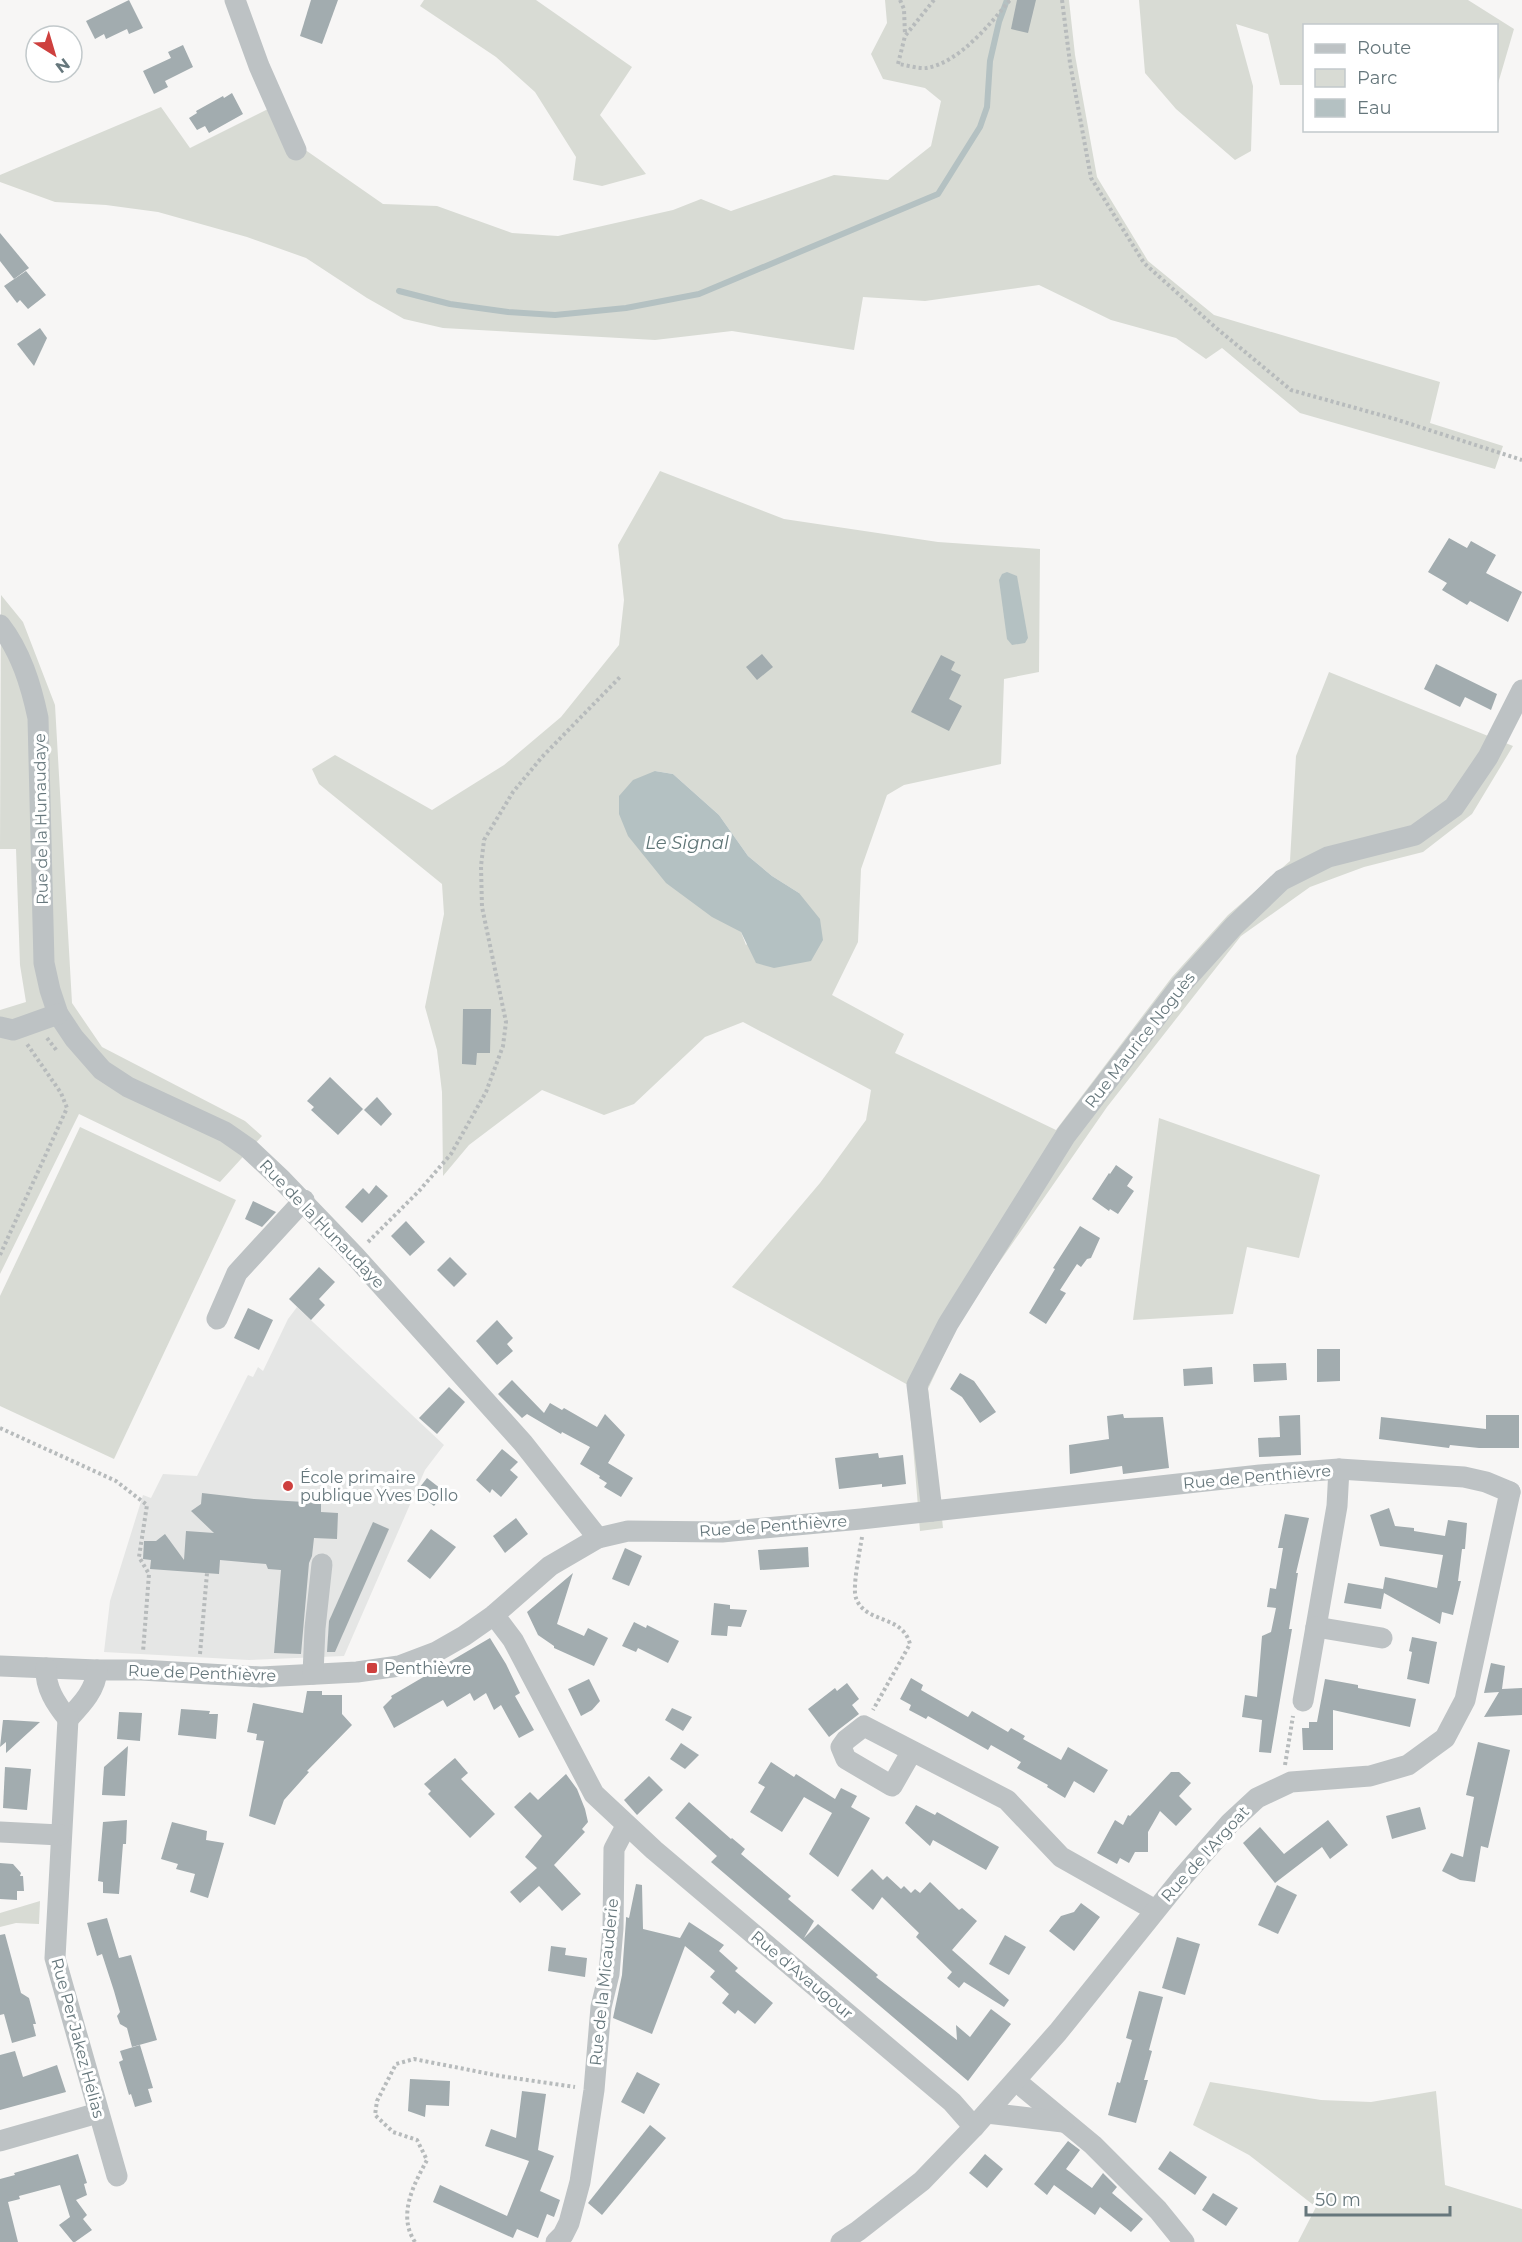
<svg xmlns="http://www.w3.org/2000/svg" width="1522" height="2242" viewBox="0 0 1522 2242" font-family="Montserrat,sans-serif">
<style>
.built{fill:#e5e6e5}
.green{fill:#d8dbd4;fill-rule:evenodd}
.water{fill:#b4c1c2}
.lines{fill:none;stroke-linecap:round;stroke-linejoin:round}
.stream{stroke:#b4c1c2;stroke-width:6}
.building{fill:#a2acaf}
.path{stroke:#b7bbbc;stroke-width:4;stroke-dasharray:3 3;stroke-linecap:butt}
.minor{stroke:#bdc2c4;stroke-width:21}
.poi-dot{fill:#ce403e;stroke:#fff;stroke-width:2}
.labels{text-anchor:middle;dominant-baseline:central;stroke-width:6;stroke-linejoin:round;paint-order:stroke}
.street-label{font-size:16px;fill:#66777c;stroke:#fff}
.poi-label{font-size:16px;fill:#66777c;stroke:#fff;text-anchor:start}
.water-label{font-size:18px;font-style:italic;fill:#607677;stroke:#fff}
</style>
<rect width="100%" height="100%" fill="#f7f6f5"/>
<polygon class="built" points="297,1307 444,1445 425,1470 344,1656 249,1660 104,1652 110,1601 143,1495 151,1498 163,1474 197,1476 248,1375 253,1377 258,1367 263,1371 288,1319"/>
<g class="green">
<polygon points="424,0 536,0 632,67 600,115 646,174 602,186 573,180 576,157 535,92 496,57 420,6"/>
<polygon points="885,0 1069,0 1075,55 1097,177 1148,261 1214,315 1440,382 1430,423 1503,446 1495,469 1300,413 1222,348 1206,359 1176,338 1111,320 1039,285 925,301 863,297 854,350 732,331 655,340 443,328 404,319 367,298 306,258 247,237 158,212 106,205 55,202 0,182 0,175 161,107 190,148 282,102 304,149 383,204 437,206 512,233 558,236 673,210 701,199 731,211 834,175 888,180 931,146 941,101 925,88 883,79 871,54 887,23"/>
<polygon points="1139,0 1468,0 1514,29 1497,87 1496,26 1304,26 1304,85 1280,85 1268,34 1236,24 1253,86 1251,151 1235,160 1176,109 1145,73"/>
<path d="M660,471l124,48 154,23 102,7 -1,123 -35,7 -3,85 -97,21 -17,10 -26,74 -3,73 -26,53 72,39 -9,19 161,77 116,-153 56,-62 62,-54 6,-105 33,-84 184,74 -41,68 -49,38 -59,15 -54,20 -69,49 -134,171 -145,209 -34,73 15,139 -23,3 -12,-146 -176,-98 88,-104 46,-63 5,-30 -128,-68 -38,15 -71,67 -30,11 -62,-25 -73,55 -26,31 -1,-84 -5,-42 -12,-43 19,-93 -2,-30 -123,-100 -7,-15 23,-14 97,55 72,-45 57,-48 58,-72 5,-45 -6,-55zM655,771l18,3 46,41 29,41 24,20 27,17 -53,52 -5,-13z"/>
<polygon points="1,595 23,622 55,705 72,1003 102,1047 245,1121 262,1136 220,1182 79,1114 0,1274 0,1010 26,1002 20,965 16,849 0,849"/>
<polygon points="1159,1118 1320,1175 1299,1258 1247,1247 1233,1314 1133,1320"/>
<polygon points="80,1127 236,1200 114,1459 0,1406 0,1296"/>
<polygon points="40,1901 39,1924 16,1923 0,1927 0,1913"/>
<polygon points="1210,2082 1321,2100 1371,2102 1436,2091 1445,2185 1522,2209 1522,2242 1298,2242 1316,2207 1249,2155 1193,2125"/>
</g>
<g class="water">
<polygon points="1007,572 1017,576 1028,638 1025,643 1012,645 1007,639 999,580 1002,574"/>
<polygon points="655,771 673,774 719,815 748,856 772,876 799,893 820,919 823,940 811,961 774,968 756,963 741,932 712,917 666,883 628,836 619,814 619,796 633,780"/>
</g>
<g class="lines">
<polyline class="stream" points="399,291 450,304 508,312 555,315 626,308 699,294 938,194 980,127 987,107 990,61 999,22 1007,0"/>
</g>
<g class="building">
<polygon points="129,0 143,28 129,34 127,29 106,39 104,34 95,39 86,21"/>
<polygon points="311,0 338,0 322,44 300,36"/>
<polygon points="1017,0 1036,0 1028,33 1011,29"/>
<polygon points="183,45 193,67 165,81 168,87 154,94 143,71 171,58 168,52"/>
<polygon points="232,93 243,114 209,133 205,126 197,130 189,118 197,113 196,111 223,96 224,98"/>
<polygon points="0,233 29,268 14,279 0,261"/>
<polygon points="26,271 46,295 28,309 20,300 17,303 4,286"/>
<polygon points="40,328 47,338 34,366 17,344"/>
<polygon points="1449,538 1467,548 1471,541 1496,555 1486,573 1522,592 1508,622 1470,601 1467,605 1442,590 1447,583 1428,572"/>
<polygon points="762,654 773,667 757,680 746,667"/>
<polygon points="941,655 955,662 951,670 961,675 949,699 962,706 949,731 911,712"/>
<polygon points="1436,664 1497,694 1491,710 1465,697 1460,707 1424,689"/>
<polygon points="463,1009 491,1009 490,1053 477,1053 476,1065 462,1064"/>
<polygon points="330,1077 363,1109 338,1135 311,1110 314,1107 307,1101"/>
<polygon points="377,1097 392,1114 381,1126 364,1110"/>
<polygon points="1116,1165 1133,1177 1127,1186 1134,1191 1118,1214 1110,1209 1109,1211 1092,1199 1109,1173 1110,1174"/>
<polygon points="376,1185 388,1196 362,1223 345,1207 363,1188 369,1194"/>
<polygon points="253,1201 276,1212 262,1227 245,1219"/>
<polygon points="406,1221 425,1242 410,1256 391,1236"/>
<polygon points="1080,1226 1100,1238 1091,1258 1087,1259 1081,1267 1077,1264 1060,1290 1066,1293 1046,1324 1029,1313 1055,1269 1053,1268"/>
<polygon points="450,1257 467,1274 454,1287 437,1270"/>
<polygon points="319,1267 335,1282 319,1299 325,1305 311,1320 289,1299"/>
<polygon points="248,1308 273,1320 259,1350 234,1338"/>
<polygon points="497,1320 513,1338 507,1344 513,1351 497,1365 476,1341"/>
<polygon points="1317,1349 1340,1349 1340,1381 1317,1382"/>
<polygon points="1286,1363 1287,1380 1254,1382 1253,1364"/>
<polygon points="1212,1367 1213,1384 1184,1386 1183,1369"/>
<polygon points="960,1373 974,1381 996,1412 980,1423 962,1397 950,1389"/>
<polygon points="512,1380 544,1413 550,1403 562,1410 564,1408 597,1427 605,1414 625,1435 608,1463 633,1478 621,1497 604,1487 607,1483 599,1478 600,1476 580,1464 590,1447 562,1432 561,1434 527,1414 522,1418 498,1394"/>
<polygon points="449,1387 465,1402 437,1434 419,1418"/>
<polygon points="1123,1414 1124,1418 1163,1417 1169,1468 1123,1474 1122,1466 1070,1474 1069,1445 1109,1439 1107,1416"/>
<polygon points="1300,1415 1301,1455 1259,1457 1258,1438 1280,1437 1279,1416"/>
<polygon points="1486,1415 1519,1415 1519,1448 1479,1448 1450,1445 1449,1448 1379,1439 1381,1417 1486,1429"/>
<polygon points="502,1449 518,1462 510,1470 518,1477 501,1497 492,1489 490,1493 476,1480"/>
<polygon points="878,1453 879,1458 903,1455 906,1484 882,1487 882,1484 839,1489 835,1458"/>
<polygon points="427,1478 445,1492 434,1506 416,1492"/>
<polygon points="202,1493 254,1499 321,1503 321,1512 338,1513 337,1539 314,1538 312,1556 309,1563 301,1654 274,1653 281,1570 268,1569 266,1564 220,1560 219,1574 150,1569 151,1560 143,1559 144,1541 156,1541 165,1534 184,1560 186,1531 214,1533 191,1511 201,1504"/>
<polygon points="1389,1508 1395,1526 1414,1528 1414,1531 1445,1536 1448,1520 1467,1523 1465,1549 1462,1549 1458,1581 1461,1581 1453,1615 1442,1612 1440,1624 1384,1593 1381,1609 1344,1603 1348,1583 1383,1589 1385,1577 1437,1588 1443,1555 1380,1546 1370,1515"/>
<polygon points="1285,1514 1309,1518 1296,1573 1298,1573 1289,1629 1292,1629 1271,1753 1259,1752 1262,1720 1242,1717 1245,1695 1257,1697 1262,1636 1271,1632 1276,1608 1267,1607 1270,1588 1276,1589 1283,1548 1278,1548"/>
<polygon points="516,1518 528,1534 505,1553 493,1536"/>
<polygon points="373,1522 389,1529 335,1652 327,1652 329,1621"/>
<polygon points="431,1529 456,1547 430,1579 407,1561"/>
<polygon points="808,1547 809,1567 760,1570 758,1550"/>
<polygon points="625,1548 642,1556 629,1586 612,1579"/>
<polygon points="573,1573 557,1624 584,1636 588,1628 608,1638 594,1666 554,1648 554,1646 538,1635 527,1612"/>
<polygon points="714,1603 730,1605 730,1609 747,1610 741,1627 728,1626 727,1636 711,1635"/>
<polygon points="634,1622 646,1628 647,1625 679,1641 668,1663 638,1648 636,1652 622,1646"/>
<polygon points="1412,1637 1437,1642 1429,1684 1407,1679 1412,1652 1409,1651"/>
<polygon points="490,1638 506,1664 520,1693 515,1696 534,1730 519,1738 501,1705 494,1710 486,1693 474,1701 470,1693 447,1707 443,1700 394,1728 383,1707 392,1698 391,1696"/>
<polygon points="1491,1663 1505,1666 1502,1689 1522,1688 1522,1715 1484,1717 1499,1692 1484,1693"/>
<polygon points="911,1678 923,1685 921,1690 968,1717 972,1711 1008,1732 1011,1728 1025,1736 1023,1739 1061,1760 1068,1747 1108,1770 1094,1793 1074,1781 1065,1798 1047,1787 1048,1785 1017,1768 1021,1762 991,1745 988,1750 928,1716 926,1719 909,1710 911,1705 900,1699"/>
<polygon points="589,1679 600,1701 592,1710 581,1716 568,1689"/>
<polygon points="1325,1679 1358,1685 1358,1688 1416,1699 1410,1727 1333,1710 1333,1750 1303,1750 1302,1728 1309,1728 1309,1722 1317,1722"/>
<polygon points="847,1683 859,1699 852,1705 859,1714 829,1737 808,1709 835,1688 837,1691"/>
<polygon points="307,1691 322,1691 322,1695 342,1695 342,1714 352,1725 307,1771 309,1772 284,1800 275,1825 249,1816 264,1741 256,1740 257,1734 247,1732 253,1703 303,1713"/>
<polygon points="672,1708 692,1717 683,1731 665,1720"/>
<polygon points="181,1709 210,1711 209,1714 218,1714 216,1739 178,1735"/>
<polygon points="119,1712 142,1713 140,1741 117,1739"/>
<polygon points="3,1720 8,1720 40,1722 6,1753 6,1742 0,1747"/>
<polygon points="1478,1742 1510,1750 1488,1848 1481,1846 1475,1882 1460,1880 1442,1871 1451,1853 1463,1857 1474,1797 1466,1795"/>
<polygon points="681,1743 699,1755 685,1769 670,1759"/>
<polygon points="128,1746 125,1796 102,1795 104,1767"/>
<polygon points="455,1758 468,1773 461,1779 495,1814 470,1838 428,1794 431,1791 424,1784"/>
<polygon points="771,1762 794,1777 796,1774 835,1799 841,1788 857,1796 851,1807 870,1818 838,1877 809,1854 832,1813 804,1797 782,1832 750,1812 765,1787 758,1783"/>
<polygon points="5,1767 31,1769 27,1810 3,1808"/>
<polygon points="1171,1772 1179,1772 1191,1783 1179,1796 1192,1809 1176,1826 1160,1811 1148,1832 1148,1852 1135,1852 1129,1863 1120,1858 1117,1864 1097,1853 1115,1820 1123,1825 1128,1815 1130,1816"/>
<polygon points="566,1774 577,1789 585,1809 588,1822 582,1829 585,1832 554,1865 581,1894 562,1911 539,1886 520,1903 510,1892 537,1868 525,1857 542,1836 514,1807 530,1792 538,1800"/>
<polygon points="649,1776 663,1790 637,1815 624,1800"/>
<polygon points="689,1802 731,1839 732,1838 745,1849 741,1854 791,1896 788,1899 814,1921 804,1938 818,1924 878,1975 876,1977 957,2040 956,2025 970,2037 991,2009 1011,2024 968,2081 711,1862 717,1856 675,1818"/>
<polygon points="916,1805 935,1815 937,1812 999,1847 986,1870 933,1840 930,1846 905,1823"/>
<polygon points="1420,1807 1426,1829 1392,1839 1386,1816"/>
<polygon points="127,1820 126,1844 123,1844 119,1894 103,1893 103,1882 98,1881 103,1822"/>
<polygon points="1328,1820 1348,1845 1330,1859 1322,1847 1275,1883 1243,1843 1260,1827 1284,1854"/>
<polygon points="172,1822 207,1831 206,1840 224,1843 208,1898 190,1892 195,1874 176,1869 178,1864 161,1859"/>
<polygon points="0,1863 13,1864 21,1873 20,1876 23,1876 24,1891 17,1891 17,1900 0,1899"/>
<polygon points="872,1869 883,1880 887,1876 901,1889 904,1886 911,1893 915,1889 920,1893 930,1882 959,1910 962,1908 977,1921 952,1950 1009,2000 1004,2007 964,1982 959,1988 947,1978 952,1972 916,1937 919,1933 882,1897 873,1910 851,1890"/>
<polygon points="636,1884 642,1885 643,1929 680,1938 689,1922 724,1945 719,1951 738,1968 735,1971 773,2003 755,2024 738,2010 735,2014 722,2003 729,1994 710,1977 715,1971 685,1946 652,2034 613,2018 622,1975 626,1920 626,1917 629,1918"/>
<polygon points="1277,1885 1297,1895 1278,1934 1258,1925"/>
<polygon points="1081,1903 1100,1917 1074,1951 1049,1931 1061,1916 1074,1912"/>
<polygon points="107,1918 119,1958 131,1955 157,2040 132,2047 127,2028 120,2024 117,2016 120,2012 114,1991 102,1954 97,1956 87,1923"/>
<polygon points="5,1934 21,1993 29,1998 36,2024 33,2024 36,2036 12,2043 4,2014 0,2015 0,1935"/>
<polygon points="1005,1935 1026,1947 1009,1975 989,1964"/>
<polygon points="1177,1937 1200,1944 1185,1995 1162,1988"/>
<polygon points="551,1946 566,1948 565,1955 587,1958 585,1977 548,1971"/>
<polygon points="1139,1991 1163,1997 1149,2050 1152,2051 1144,2080 1148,2080 1136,2123 1108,2115 1117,2082 1120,2083 1132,2040 1126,2038"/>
<polygon points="140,2045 153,2088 148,2089 152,2102 135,2107 131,2094 129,2095 119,2062 123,2060 120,2051"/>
<polygon points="15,2051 23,2077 57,2065 66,2092 0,2110 0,2055"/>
<polygon points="637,2072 660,2084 644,2114 621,2102"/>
<polygon points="410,2079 450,2081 449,2106 426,2105 425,2117 408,2111"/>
<polygon points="522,2091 546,2094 538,2150 554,2156 540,2191 560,2200 554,2217 547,2214 538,2238 517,2229 513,2238 433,2202 440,2185 507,2216 529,2161 485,2146 491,2129 516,2138"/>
<polygon points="650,2125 666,2138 602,2215 588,2203"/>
<polygon points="1068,2141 1080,2150 1066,2169 1092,2188 1103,2173 1117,2187 1112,2193 1143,2219 1131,2232 1100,2207 1095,2215 1054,2185 1047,2195 1034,2184"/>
<polygon points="1170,2151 1207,2177 1195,2195 1158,2169"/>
<polygon points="78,2154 87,2183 84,2184 87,2195 76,2200 87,2215 83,2219 92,2230 75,2242 73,2242 59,2225 70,2217 60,2185 19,2196 20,2199 8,2202 18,2242 0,2242 0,2179 15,2175 14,2173"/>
<polygon points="985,2154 1003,2169 987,2188 969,2173"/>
<polygon points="1213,2193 1238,2208 1226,2226 1202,2210"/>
</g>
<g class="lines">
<g class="path">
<polyline points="900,0 904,9 905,35"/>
<path d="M934,0l-29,36 -7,28c9,1 20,5 28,4 33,-5 64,-44 84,-68"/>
<polyline points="1062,0 1070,63 1091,178 1144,263 1215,327 1291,390 1395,419 1522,460"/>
<polyline points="47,1038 57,1051"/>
<polyline points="368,1242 419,1191 451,1154 486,1092 503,1046 506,1022 482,907 481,866 484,840 513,792 542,757 621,676"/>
<polyline points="0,1255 67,1108 61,1093 27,1044"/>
<polyline points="0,1428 116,1481 147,1505 139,1557 149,1574 143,1652"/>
<path d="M862,1537c-2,13 -10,51 -6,61 9,26 46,16 54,46l-37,66"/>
<polyline points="200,1654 207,1573"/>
<polyline points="1285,1765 1293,1716"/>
<path d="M415,2242c-18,-27 -1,-58 12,-82l-10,-20 -24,-8 -18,-17 2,-14 19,-37 18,-5 86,17 75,11"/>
</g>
<g class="minor">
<polyline points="235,0 259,66 296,150"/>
<path d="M0,625c21,27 31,60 38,93l6,245 6,27 8,24 16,24 28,32 26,17 97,45 23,16 34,32 73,76 168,187 75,95"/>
<polyline points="0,1027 13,1030 58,1014"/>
<polyline points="217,1319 237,1273 304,1200"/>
<polyline points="1339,1469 1337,1506 1316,1627 1382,1638"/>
<polyline points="932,1511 917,1385 948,1324 1066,1135 1181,985 1234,926 1282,880 1328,857 1415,835 1454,807 1488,757 1522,690"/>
<polyline points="494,1615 513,1640 594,1794 654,1850 952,2102 974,2127"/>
<polyline points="0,1666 97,1670 141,1670 261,1677 357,1672 399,1666 436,1652 464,1636 494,1615 550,1566 598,1538 628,1531 722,1532 861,1519 1260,1475 1339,1469 1464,1477 1486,1482 1510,1492"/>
<path d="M46,1668c-1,20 10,36 22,51 13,-14 28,-29 29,-49"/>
<polyline points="313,1674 315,1628 322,1564"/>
<polyline points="1303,1701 1316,1627"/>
<polyline points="68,1719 55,1958 117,2176"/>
<polyline points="912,1751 892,1786 846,1759 841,1747 846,1740 864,1726 1007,1800 1061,1857 1155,1910"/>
<polyline points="0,1832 60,1835"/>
<polyline points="1016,2081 1093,2145 1158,2210 1184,2242"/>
<polyline points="987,2113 1063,2122"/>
<polyline points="0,2141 98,2113"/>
<polyline points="556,2242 563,2235 569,2223 580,2182 594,2090 601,2007 609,1974 613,1928 614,1849 626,1826"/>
<polyline points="841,2242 858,2231 922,2181 974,2127 1058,2032 1181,1879 1230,1823 1257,1798 1291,1782 1370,1776 1408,1765 1445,1738 1465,1700 1510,1492"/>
</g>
</g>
<g class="poi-dot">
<circle cx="288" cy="1486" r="6"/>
<rect x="366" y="1662" width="12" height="12" rx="3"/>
</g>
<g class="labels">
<g class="street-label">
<text transform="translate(41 819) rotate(-91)">Rue de la Hunaudaye</text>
<text transform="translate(1140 1040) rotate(-52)">Rue Maurice Noguès</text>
<text transform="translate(322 1224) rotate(46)">Rue de la Hunaudaye</text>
<text transform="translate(1257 1477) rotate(-5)">Rue de Penthièvre</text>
<text transform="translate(773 1526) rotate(-4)">Rue de Penthièvre</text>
<text transform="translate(202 1673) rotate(2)">Rue de Penthièvre</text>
<text transform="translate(1205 1854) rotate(-48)">Rue de l'Argoat</text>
<text transform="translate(802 1975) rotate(40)">Rue d'Avaugour</text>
<text transform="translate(604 1982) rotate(-84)">Rue de la Micauderie</text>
<text transform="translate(78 2038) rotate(75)">Rue Per Jakez Hélias</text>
</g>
<g class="poi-label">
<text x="300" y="1477">École primaire<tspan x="300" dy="18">publique Yves Dollo</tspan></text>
<text x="384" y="1668">Penthièvre</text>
</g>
<g class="water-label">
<text x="687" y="843">Le Signal</text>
</g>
</g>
<rect x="1303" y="24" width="195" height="108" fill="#ffffff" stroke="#c2c9cb" stroke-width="1.5"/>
<rect x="1315" y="44" width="30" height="9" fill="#bdc2c4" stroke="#c2c9cb" stroke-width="1.5"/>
<text x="1357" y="54" font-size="18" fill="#66777c">Route</text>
<rect x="1315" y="69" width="30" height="18" fill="#d8dbd4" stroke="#c2c9cb" stroke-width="1.5"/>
<text x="1357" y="84" font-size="18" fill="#66777c">Parc</text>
<rect x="1315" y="99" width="30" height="18" fill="#b4c1c2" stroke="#c2c9cb" stroke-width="1.5"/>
<text x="1357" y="114" font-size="18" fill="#66777c">Eau</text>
<g transform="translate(54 54) rotate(143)"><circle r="28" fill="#ffffff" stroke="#c2c9cb" stroke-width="1.5"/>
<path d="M0-4.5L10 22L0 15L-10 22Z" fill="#ce403e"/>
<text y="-9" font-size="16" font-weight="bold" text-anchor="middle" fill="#66777c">N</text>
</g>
<path d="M1306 2206v9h144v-9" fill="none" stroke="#66777c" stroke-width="3"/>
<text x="1315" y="2206" font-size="18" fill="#66777c" stroke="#ffffff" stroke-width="4.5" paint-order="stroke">50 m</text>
</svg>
